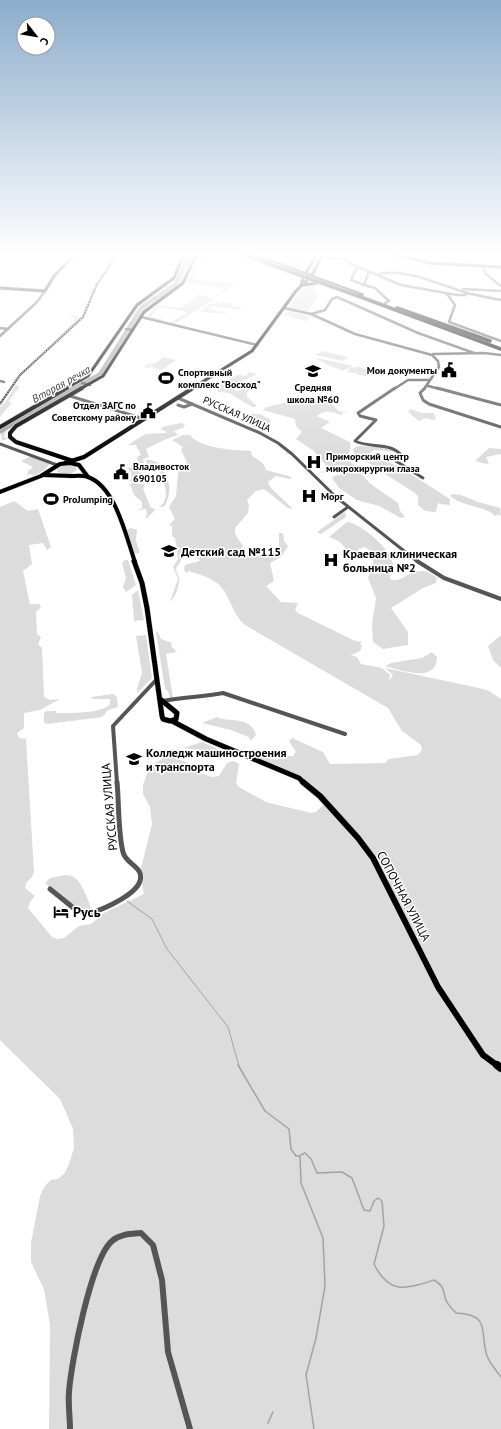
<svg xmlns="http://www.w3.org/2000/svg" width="501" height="1429" viewBox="0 0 501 1429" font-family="'PT Sans',sans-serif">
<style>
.green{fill:#dcdcdc}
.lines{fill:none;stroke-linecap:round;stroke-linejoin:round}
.stream-far1{stroke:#a3a3a3;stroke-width:1}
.stream{stroke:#a3a3a3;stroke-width:1.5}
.river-far1{stroke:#a3a3a3;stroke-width:4}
.river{stroke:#a3a3a3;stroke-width:5}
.major-far4-casing{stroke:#dbdbdb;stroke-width:4}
.major-far3-casing{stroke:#dbdbdb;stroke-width:5}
.major-far2-casing{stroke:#dbdbdb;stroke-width:6}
.major-far1-casing{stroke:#dbdbdb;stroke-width:8}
.major-casing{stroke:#dbdbdb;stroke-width:10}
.highway-casing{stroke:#dbdbdb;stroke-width:4.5}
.minor-far4{stroke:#555;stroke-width:2.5}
.minor-far3{stroke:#555;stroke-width:3}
.minor-far2{stroke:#555;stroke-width:4}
.minor-far1{stroke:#555;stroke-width:5}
.minor{stroke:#555;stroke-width:6}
.major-far4{stroke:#000;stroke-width:3}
.major-far3{stroke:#000;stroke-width:4}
.major-far2{stroke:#000;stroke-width:5}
.major-far1{stroke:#000;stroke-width:6}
.major{stroke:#000;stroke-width:8}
.highway{stroke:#000;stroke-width:3.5}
.rail-casing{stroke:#000;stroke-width:2}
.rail{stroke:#fff;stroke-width:1;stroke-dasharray:1.5;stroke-linecap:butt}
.highway-bridge-casing{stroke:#dbdbdb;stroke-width:4.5;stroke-linecap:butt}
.highway-bridge{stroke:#000;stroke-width:3.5}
.labels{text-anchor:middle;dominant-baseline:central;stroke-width:3;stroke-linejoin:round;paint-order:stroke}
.far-poi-label{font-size:10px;font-weight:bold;fill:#000;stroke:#fff;text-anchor:start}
.far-street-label{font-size:10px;fill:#000;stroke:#fff}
.far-water-label{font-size:11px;font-style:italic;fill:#444;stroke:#fff}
.poi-label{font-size:12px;font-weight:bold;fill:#000;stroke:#fff;text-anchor:start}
.street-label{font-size:12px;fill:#000;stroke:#fff}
.near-poi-label{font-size:14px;font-weight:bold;fill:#000;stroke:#fff;text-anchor:start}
</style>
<rect width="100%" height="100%" fill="#fff"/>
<g class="green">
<polygon points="198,254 191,260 179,285 142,312 103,374 88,383 86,382 98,374 105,365 134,314 139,307 175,283 186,258 186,255"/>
<polygon points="449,256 454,257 453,259 455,258 464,261 462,263 470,265 487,264 482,267 467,266 466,268 463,266 461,268 439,266 438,264 438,269 419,269 414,265 414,267 394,263 384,272 387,267 381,273 387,265 389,266 391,262 413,265 414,262 419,266 419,269 426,269 430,266 426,266 429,263 420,263 422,264 420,265 415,261 466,266 455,264 458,261 453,264 449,262 449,264 432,262 440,259 449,262 448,260 451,259 447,259 452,258"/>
<polygon points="276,261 277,261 309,263 306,268 297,269"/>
<polygon points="191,272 195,272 195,275 198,276 194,279 216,283 219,282 205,278 235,284 218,296 236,300 217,296 214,297 222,292 223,288 186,283"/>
<polygon points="310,284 316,285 314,293 319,294 308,312 289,308 299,294"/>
<polygon points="200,294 215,299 174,324 169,323 188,312 160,307 151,316 164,320 162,321 147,317 157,306 156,305 181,308"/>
<path d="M215,301h5l-2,2 2,1 3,-2 10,2 -1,2h10l-4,2 3,2 -8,-1 13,2 -33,-5 -6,2h3l-1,2 19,3c-3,2 -26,-1 -30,-2l7,-2 -2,-1 7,-4 8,-1z"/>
<polygon points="287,311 311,316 307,321 287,317 293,315 284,315"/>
<polygon points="67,314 82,317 63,337 41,356 74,321 74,318"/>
<polygon points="322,351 348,357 349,357 342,361 315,355"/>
<polygon points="164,357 176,360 162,370 144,367 153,362 148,367 161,370 150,366"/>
<polygon points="313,357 353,366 343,371 328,365"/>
<polygon points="358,367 378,372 376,374 378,375 365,376 355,374 356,371 354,373 347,372 350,368"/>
<polygon points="248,372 257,374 229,388 238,391 251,384 260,384 260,386 252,386 247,393 247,397 256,405 256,407 252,407 229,393 218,392 217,387 237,375 247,376"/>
<polygon points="15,385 18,385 19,388 9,401 11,404 0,417 0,407 7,400"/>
<path d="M313,397l20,4 -1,4 8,7 1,-1 9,2 -9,-1 2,2 -2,1c-9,-3 -16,-6 -24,1l13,6 -9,6 29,14c3,14 -10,11 6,25l-1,2 -37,4 12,-3 -16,-19 -18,-12 6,-7 -6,-6 -1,-7 -32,-9 3,-3z"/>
<polygon points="56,398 61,399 13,427 10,427 6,431 4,437 8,438 2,441 0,429"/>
<polygon points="410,409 422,413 434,413 436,419 434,420 425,418 419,421 408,412"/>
<path d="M249,414h11l11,6c-6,12 -15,9 -24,4l6,-4 -8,-4z"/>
<polygon points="182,423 185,425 183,428 174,431 178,435 164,440 146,449 149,457 143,459 144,463 140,463 137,459 138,456 141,455 136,445 128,445 145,434 166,433 167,432 160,429 165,426"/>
<path d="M183,435h7c11,14 44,15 61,16l1,5c7,4 12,6 14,14l26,7 -2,2 -14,-3 -8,6 2,5 23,22 -5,-1 -24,-19 -8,2 -9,9 2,6 -1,7 -13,15v6l8,12 -3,4c7,12 31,5 39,-3v-14h4l1,8 4,5 -7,11 -11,6 4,18 -8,5 15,16 17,1 -3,7 3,3 57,28 7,1 -2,2 2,2 -2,5 -9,4 6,2 4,7 21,4 8,7 -1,6 4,-6 -8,-7 94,20 10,3 12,8v730h-452l1,-104 -6,-36 -13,-27v-19l9,-47 5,-10 6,-6 7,-1 6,-5 5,-10 5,-16 -1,-19 -13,-30 -60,-59v-533l14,-6 14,10 10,-2 13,38 -4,3 -4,-7 -14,2 3,19 -9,7 7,33h9l2,3 -5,5 1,22 4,3 -3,7 4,4 2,49 6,3 10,-1 -20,11 -16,3v15l-7,5 2,5 7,1 8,133 -2,5 -6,6 -1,5 10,8 -5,6 -2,6 24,29 5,2 7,-1 15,-12 12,-2 13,-11 40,-19 -2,-9 2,-9 -3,-8 11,-44 -2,-17 -7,-13v-9l7,-19 22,-13v4l22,8v6l18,6 7,-1 8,-13 6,-2 6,3 -3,19 3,4 27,15 45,11 5,-1 9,-9c-11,-32 -49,-29 -69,-47l20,4 11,-4h6l3,-4 -7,-11 3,-3 31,14 7,12 55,-1 4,-4 29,-4 4,-5 -1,-5 -19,-14 -14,-23 -143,-83c-14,-13 -13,-24 -23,-37 -8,-10 -21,-13 -33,-17l-3,2 -2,-4 1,-4 15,-4 -8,-12 -5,-3 -4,1 2,4 -3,2 -1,8 -5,7c0,3 2,7 3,10 1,7 -4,20 -9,24l8,-23 -5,-12 5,-8 -3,-21 -3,-2v-10l-3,-1 6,-6 -6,-12 7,-11 2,-23 9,-11 -6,-12 2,-3 -11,-7z"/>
<polygon points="358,446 386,447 397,452 374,450 370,453 373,456 382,458 385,461 398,466 450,499 450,505 439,504 439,502 438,503 436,511 434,512 425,511 418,505 418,496 415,493 382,472 366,469 374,466 354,455 353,449"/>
<polygon points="489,448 501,449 501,454 486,457 489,463 487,464 475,461"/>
<polygon points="31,456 50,464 43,471 33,476 31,474 27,475 28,471 33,467 21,461"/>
<path d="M150,460l9,3c9,17 15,23 6,43l-6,2c9,-8 8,-16 4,-27h-4l3,-5 -3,-6 -12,-4 -1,-6z"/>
<polygon points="67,464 76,466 76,471 68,475 57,472 58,467"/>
<polygon points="138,467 144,483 129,481 132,478 131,472 127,468"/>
<polygon points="353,472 361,474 372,485 398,503 400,511 405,517 401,518 379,506 357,500 339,488 332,478 334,476"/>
<path d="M132,483l12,1 1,3 -2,1c2,6 5,13 8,20h3l1,2 -8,8h-2l2,-4 -1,-5 -9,1 5,-2v-6l-8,-7 -4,-11z"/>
<path d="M452,494l9,1 17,7 22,6 1,8 -4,-2 -1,3c-10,-12 -32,-9 -46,-21z"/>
<polygon points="345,512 346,517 321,534 317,532"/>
<path d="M347,522c14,1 45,28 46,43 0,5 -4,9 -3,14 13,7 25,-20 47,-1l-1,5 -13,5 -32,20 17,24v13l-25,4 -10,-7 -1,-18 4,-26 -8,-20 5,-15 -1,-11 -7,-5 -7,2v5c-9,3 -13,-9 -20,-13 -3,-2 -7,-3 -9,-4z"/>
<polygon points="131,528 137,530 136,541 140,553 134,554 126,530"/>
<polygon points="125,560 128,560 136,585 126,592 123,587 126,578 122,563"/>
<polygon points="138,590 144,620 134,621 132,595"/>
<polygon points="156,632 158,632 161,639 172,643 171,646 177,652 166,654 173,698 170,698 168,691 165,689"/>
<polygon points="146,635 152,678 137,693 137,689 142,673 136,636"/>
<polygon points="501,635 501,668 493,660 488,646"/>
<path d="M432,652l5,5c0,27 -36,13 -52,9l6,-3 31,-5z"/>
<path d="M113,694l4,3 1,10 -10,3 -6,7 -54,7 -4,-1v-9l2,-3h10v2c12,0 46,1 54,-9v-5h-17l-2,-2z"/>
<path d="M217,717c10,6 34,-2 39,18l-6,6 -1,-4 -18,-7 -29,-7z"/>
<polygon points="202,742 232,755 233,756 229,757 212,751 183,748"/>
<path d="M65,875c4,1 7,0 10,3 7,5 14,23 16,31l-2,2 -13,-2 -31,-26 5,-5z"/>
</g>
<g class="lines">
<polyline class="stream-far1" points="127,901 152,919 167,949 228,1027 239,1066"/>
<g class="stream">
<polyline points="238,1065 265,1111 289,1129 291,1149 296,1156 300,1156 301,1183 323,1238 325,1286 316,1338 306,1375 314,1429"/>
<path d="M301,1155l4,-2 6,6 6,14 25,-1 10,6 12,32 6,1 4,-10 4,-3 4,3 2,25 -10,38c15,31 32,25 60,16 14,9 7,12 13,22 2,4 6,8 9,11 36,2 23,18 31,43 3,8 9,14 14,21"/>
<polyline points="268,1423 273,1412"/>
</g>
<polyline class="river-far1" points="73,389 100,374 142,307 175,285 188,259 196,254"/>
<polyline class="river" points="0,431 75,388"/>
<g class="major-far4-casing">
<g id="major-far4">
<polyline points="392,254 430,263 501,267"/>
<polyline points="303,285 317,283"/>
<polyline points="301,286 303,278 317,254"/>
<polyline points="0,288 45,291 54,276 75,254"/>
<polyline points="65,389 88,376 137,305 174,278 184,254"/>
<polyline points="80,389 103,376 144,312 183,283 194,259 205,254"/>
<polyline points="191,389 252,351 296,291 312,275 323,254"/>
</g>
</g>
<g class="major-far3-casing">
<g id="major-far3">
<polyline points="0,427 67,388"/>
<polyline points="73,461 16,442 10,437 10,433 16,426 82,388"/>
<polyline points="65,463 84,457 193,388"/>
<polyline points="43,475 72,476"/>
<path d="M70,476c6,0 13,-1 18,1 28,10 38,60 47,85"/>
<polyline points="0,492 41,476 60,464 70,463 79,465 88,477"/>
</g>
</g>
<g class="major-far2-casing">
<g id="major-far2">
<polyline points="134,561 142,583 147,608 162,716 163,719 170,721 176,719 177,713 160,699"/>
<polyline points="172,721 206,739 299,778 304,783"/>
</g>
</g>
<g class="major-far1-casing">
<polyline id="major-far1" points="303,782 320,796 358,838 373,858 438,987 483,1055 498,1066"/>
</g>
<g class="major-casing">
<polyline id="major" points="497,1065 501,1068"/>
</g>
<g class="highway-casing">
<g id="highway">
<polyline points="251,254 362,295"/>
<polyline points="358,296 501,349"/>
<polyline points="397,308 490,341"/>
</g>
</g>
<g class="minor-far4">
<polyline points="322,257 347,259 351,264 401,285 457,295 465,295 467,293"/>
<polyline points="357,267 351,280 364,285"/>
<polyline points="483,267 486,274 501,286"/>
<polyline points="369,271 364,285 375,288 389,301 385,303"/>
<path d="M378,274c31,-6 63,12 93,20 10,2 20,4 30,6"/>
<polyline points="463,289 501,291"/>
<polyline points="447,294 455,305 449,322 501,341"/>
<polyline points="284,308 311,314 355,334 432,355 438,361 439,367 424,389"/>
<polyline points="311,314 325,310 332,299 337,297 418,333 474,353"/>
<polyline points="141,317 257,345"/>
<polyline points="0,328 8,329"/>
<polyline points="126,329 133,330"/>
<polyline points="0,336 37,302 45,291"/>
<polyline points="433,354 484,353 501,355"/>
<polyline points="0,381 4,382"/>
<polyline points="82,383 90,385"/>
<polyline points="428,386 440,389"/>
<polyline points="394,389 408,380 430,380"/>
</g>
<g class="minor-far3">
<path d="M395,388l-37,25 2,3 16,4 -21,21c16,8 35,0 47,15l-6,3v2l27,17"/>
<polyline points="425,388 420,393 423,400 429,404 501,427"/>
<polyline points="437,388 501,405"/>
<polyline points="70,396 144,419"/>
<polyline points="178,398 260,433 278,443 292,454 336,497 418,562"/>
<polyline points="178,405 184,407 192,404"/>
<polyline points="0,444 57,465"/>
<polyline points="334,517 348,507"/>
</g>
<g class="minor-far2">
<polyline points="417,561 444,578 501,599"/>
<path d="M163,701c20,-4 40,-4 60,-8l122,41"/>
<polyline points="117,783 113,726 157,679"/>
</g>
<path class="minor-far1" d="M50,889l26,21 12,4c13,-4 59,-22 52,-41 -3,-8 -15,-11 -17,-21 -5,-19 -4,-50 -6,-70"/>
<path class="minor" d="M70,1429c0,-12 -2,-24 -1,-37 2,-29 22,-133 43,-151 8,-7 19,-7 29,-8l12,12 9,35 6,72 22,77"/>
<use href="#major-far4" class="major-far4"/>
<use href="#major-far3" class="major-far3"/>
<use href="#major-far2" class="major-far2"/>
<use href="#major-far1" class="major-far1"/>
<use href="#major" class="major"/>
<use href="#highway" class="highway"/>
<g class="rail-casing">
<polyline id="rail" points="0,404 20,375 83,317 97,284 118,254"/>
</g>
<use href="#rail" class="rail"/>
<g class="highway-bridge-casing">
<polyline id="highway-bridge" points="241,254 358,296"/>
</g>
<use href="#highway-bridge" class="highway-bridge"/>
</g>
<linearGradient id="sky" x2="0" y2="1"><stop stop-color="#8cadcc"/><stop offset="0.56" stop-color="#fff"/><stop offset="1" stop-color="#fff" stop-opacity="0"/></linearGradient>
<rect width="501" height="454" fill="url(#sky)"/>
<defs>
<g id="civic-bare" transform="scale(1.2)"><path d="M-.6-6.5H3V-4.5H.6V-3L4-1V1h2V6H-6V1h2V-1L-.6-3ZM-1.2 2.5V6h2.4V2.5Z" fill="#000" stroke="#fff" stroke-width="2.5" paint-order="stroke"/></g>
<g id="school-bare" transform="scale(1.2)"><path d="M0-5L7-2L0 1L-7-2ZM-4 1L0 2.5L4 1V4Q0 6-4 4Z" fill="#000" stroke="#fff" stroke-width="2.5" paint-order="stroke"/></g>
<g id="stadium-bare" transform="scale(1.2)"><path d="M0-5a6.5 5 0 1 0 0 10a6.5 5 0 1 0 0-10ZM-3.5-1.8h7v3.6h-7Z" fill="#000" stroke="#fff" stroke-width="2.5" paint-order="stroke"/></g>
<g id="hospital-bare" transform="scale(1.2)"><path d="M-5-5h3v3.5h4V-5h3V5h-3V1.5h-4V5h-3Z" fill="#000" stroke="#fff" stroke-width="2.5" paint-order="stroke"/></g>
<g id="university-bare" transform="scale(1.2)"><path d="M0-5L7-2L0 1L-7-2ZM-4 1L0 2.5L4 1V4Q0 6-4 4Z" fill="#000" stroke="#fff" stroke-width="2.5" paint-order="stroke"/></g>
<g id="hotel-bare" transform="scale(1.2)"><path d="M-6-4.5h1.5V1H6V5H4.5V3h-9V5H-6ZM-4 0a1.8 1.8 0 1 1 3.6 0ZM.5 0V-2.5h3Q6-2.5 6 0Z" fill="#000" stroke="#fff" stroke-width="2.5" paint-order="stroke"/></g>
</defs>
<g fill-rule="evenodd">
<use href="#civic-bare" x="449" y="370"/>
<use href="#school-bare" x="313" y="371"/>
<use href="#stadium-bare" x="166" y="378"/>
<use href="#civic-bare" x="148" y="411"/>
<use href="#hospital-bare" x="314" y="462"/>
<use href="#civic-bare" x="121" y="472"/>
<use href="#hospital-bare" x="309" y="496"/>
<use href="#stadium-bare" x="51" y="499"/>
<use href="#school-bare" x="169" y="551"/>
<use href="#hospital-bare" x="331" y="560"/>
<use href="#university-bare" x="134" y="759"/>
<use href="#hotel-bare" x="61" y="912"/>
</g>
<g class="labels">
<g class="far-poi-label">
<text x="437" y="370" text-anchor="end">Мои документы</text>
<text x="178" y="372">Спортивный<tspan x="178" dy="12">комплекс "Восход"</tspan></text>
<text x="313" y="387" text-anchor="middle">Средняя<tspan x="313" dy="12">школа №60</tspan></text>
<text x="136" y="405" text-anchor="end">Отдел ЗАГС по<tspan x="136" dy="12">Советскому району</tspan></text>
<text x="326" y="456">Приморский центр<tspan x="326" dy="12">микрохирургии глаза</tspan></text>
<text x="133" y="466">Владивосток<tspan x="133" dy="12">690105</tspan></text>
<text x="321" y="496">Морг</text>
<text x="63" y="499">ProJumping</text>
</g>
<g class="far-street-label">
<text transform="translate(237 414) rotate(24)">РУССКАЯ УЛИЦА</text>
</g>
<g class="far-water-label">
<text transform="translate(61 384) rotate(-29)">Вторая речка</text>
</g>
<g class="poi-label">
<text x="181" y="551">Детский сад №115</text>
<text x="343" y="553">Краевая клиническая<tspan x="343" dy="14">больница №2</tspan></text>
<text x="146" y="752">Колледж машиностроения<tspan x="146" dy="14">и транспорта</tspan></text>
</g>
<g class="street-label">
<text transform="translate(109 807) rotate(-95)">РУССКАЯ УЛИЦА</text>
<text transform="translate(404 896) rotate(62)">СОПОЧНАЯ УЛИЦА</text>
</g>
<g class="near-poi-label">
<text x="73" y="912">Русь</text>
</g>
</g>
<g transform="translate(36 36) rotate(121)"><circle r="19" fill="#ffffff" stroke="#999999"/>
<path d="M0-3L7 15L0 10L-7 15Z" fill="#000000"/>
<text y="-6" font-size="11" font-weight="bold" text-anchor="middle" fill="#000000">С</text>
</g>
</svg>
